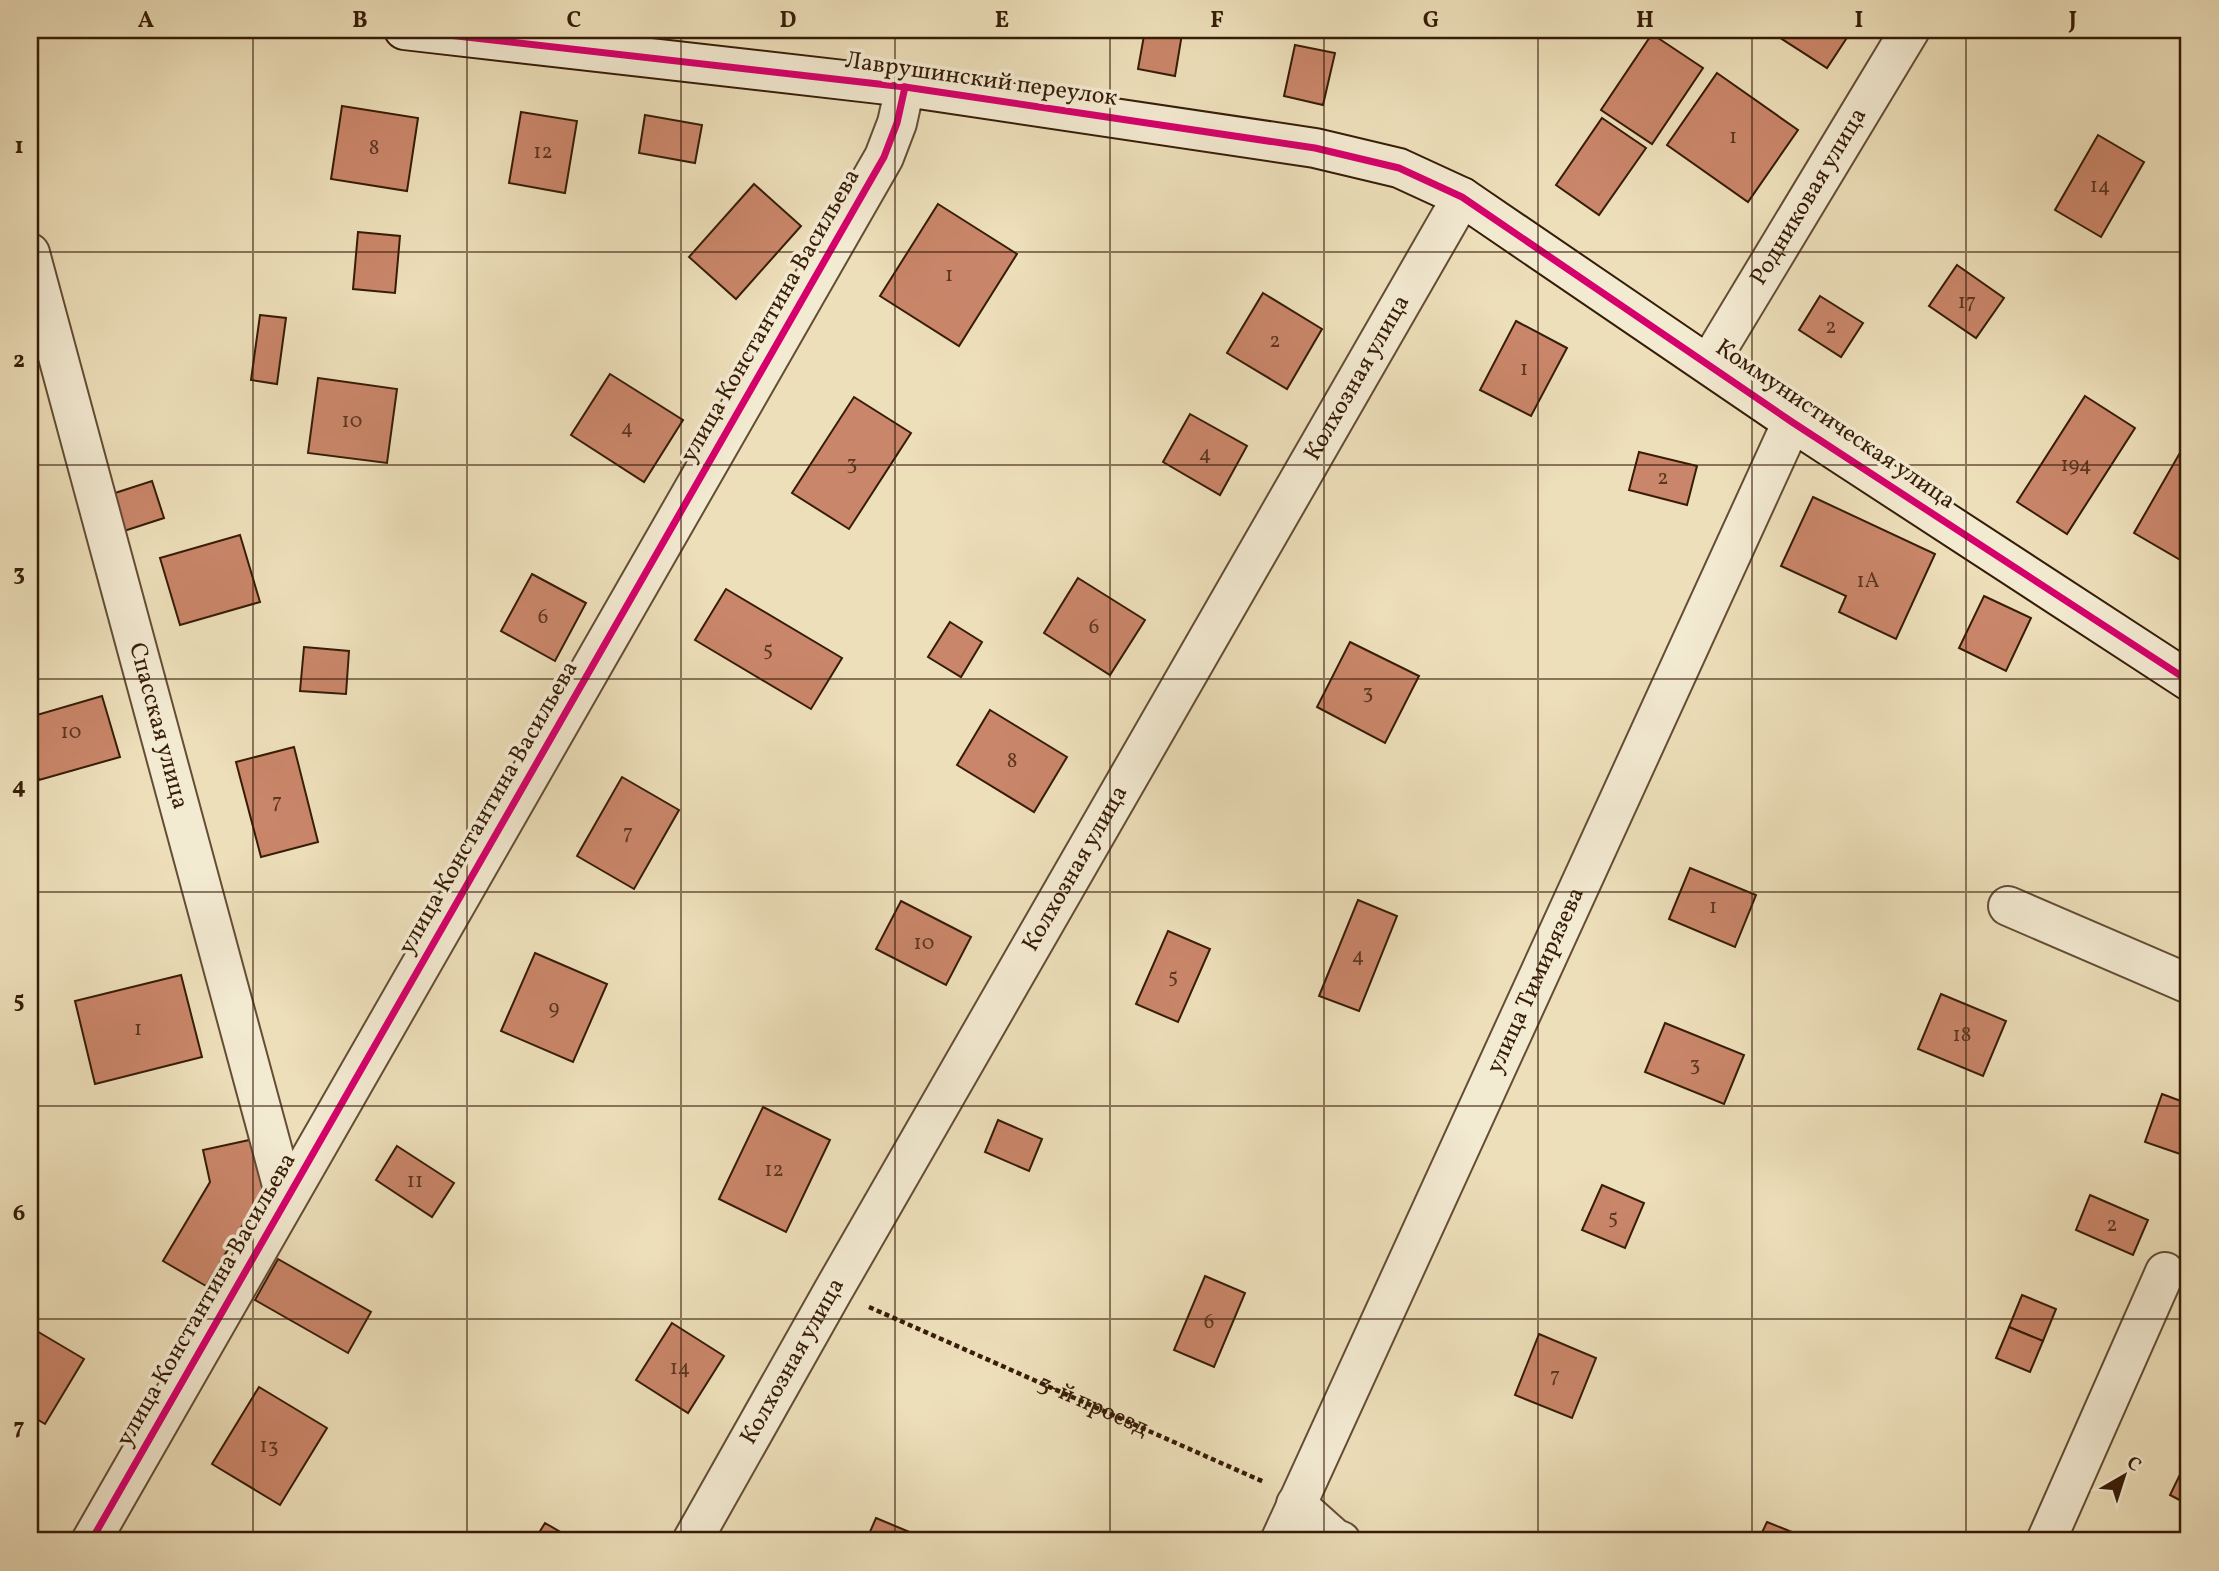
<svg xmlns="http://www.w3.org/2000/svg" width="2219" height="1571" viewBox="0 0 2219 1571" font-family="Vollkorn,serif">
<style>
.building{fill:#ca866a;stroke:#371c07;stroke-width:2}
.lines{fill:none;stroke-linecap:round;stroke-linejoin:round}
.street-casing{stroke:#644d34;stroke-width:42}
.secondary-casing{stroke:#371c07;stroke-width:42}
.path{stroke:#371c07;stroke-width:4.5;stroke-dasharray:5 3.5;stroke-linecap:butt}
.street{stroke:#f3ead2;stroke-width:38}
.secondary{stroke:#f3ead2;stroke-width:38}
.cycleway-casing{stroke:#f3ead2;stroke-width:11}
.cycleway{stroke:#d6006c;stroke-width:7}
.grid{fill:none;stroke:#371c07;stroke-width:2;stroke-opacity:0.55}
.labels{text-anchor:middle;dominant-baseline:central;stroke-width:7;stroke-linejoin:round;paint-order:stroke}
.number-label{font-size:21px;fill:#5c3620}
.street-label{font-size:24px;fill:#371c07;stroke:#f3ead2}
.neatline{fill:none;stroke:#371c07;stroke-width:2.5}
.grid-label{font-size:23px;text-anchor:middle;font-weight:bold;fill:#371c07}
</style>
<rect width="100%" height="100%" fill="#eddfba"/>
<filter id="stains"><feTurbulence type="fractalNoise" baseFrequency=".00286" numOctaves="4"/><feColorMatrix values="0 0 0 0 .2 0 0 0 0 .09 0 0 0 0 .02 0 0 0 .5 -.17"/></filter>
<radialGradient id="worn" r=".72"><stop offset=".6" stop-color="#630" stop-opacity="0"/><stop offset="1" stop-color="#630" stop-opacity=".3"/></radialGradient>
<g class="building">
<polygon points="871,30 911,30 910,37"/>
<polygon points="1145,30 1182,34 1175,76 1138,69"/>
<polygon points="1768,30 1852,30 1827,68"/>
<polygon points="2034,30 2054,30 2049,38"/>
<polygon points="1652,34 1703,68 1652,144 1601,110"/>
<polygon points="1295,45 1335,53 1323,105 1284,96"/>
<polygon points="1717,73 1798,130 1748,202 1667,145"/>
<polygon points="342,106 418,118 407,191 331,179"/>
<polygon points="521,112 577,121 565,193 509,183"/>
<polygon points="645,115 702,125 695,163 639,153"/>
<polygon points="1602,118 1646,148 1599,215 1556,185"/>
<polygon points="2098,135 2144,162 2101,237 2055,210"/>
<polygon points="754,184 801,226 736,299 689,257"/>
<polygon points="938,204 1017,254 959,346 880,296"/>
<polygon points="358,232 400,236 395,293 353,289"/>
<polygon points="1957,265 2004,298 1976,338 1929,306"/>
<polygon points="1263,293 1322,329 1287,389 1227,353"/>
<polygon points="1820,296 1863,323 1841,357 1799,330"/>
<polygon points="260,315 286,318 277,384 251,380"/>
<polygon points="1516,321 1567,348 1531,416 1480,390"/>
<polygon points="610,374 683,420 644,482 571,435"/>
<polygon points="318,378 397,389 387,463 308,453"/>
<polygon points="2085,396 2135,428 2067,534 2017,502"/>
<polygon points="854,397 911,433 849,529 792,493"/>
<polygon points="1190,414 1247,446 1220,495 1163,462"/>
<polygon points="2185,444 2189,446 2189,552 2184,562 2134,533"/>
<polygon points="1639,452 1697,466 1687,505 1629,490"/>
<polygon points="152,481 164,518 124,531 112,494"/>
<polygon points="1813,497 1935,554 1896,639 1839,612 1846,596 1781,566"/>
<polygon points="240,535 260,602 180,625 160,558"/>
<polygon points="532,574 586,603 555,661 501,631"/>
<polygon points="1078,578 1145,620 1110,675 1044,633"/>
<polygon points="726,589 842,658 811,709 695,640"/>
<polygon points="1984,596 2031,618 2006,671 1959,648"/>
<polygon points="950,622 982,642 961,677 928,657"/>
<polygon points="1350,642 1419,676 1385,743 1317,707"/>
<polygon points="304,647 349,651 346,694 300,691"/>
<polygon points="102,696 120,757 39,780 30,747 30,717"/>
<polygon points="990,710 1067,757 1034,812 957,765"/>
<polygon points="294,747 318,842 261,857 236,762"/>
<polygon points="622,777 679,810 634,889 577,856"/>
<polygon points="1690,868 1756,895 1735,947 1669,919"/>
<polygon points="1358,900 1397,916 1359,1011 1319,996"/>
<polygon points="901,901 971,937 946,985 876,949"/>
<polygon points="1168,931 1210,949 1178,1022 1136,1004"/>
<polygon points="535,953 607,984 573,1062 501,1031"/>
<polygon points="181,975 202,1057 95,1084 75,1001"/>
<polygon points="1941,994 2006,1021 1983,1076 1918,1049"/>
<polygon points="1665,1023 1744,1055 1724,1104 1645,1072"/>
<polygon points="2162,1094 2189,1104 2189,1157 2145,1142"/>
<polygon points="763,1107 830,1140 786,1232 719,1199"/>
<polygon points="998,1120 1042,1139 1029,1171 985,1152"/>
<polygon points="254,1139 265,1188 206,1286 163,1261 210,1182 203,1150"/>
<polygon points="397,1146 454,1183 432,1217 376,1180"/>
<polygon points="1602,1185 1644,1203 1625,1248 1582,1230"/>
<polygon points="2090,1195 2148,1220 2133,1255 2076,1230"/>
<polygon points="278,1259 371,1312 348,1353 255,1300"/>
<polygon points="1205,1276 1245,1293 1214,1367 1174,1350"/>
<polygon points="2022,1295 2056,1309 2043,1341 2009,1327"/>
<polygon points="672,1323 724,1356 688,1413 636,1380"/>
<polygon points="30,1327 84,1359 45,1424 30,1415"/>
<polygon points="2009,1327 2043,1341 2030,1372 1996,1358"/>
<polygon points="1539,1334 1596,1358 1572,1418 1515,1395"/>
<polygon points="259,1387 327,1428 280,1505 212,1464"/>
<polygon points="2189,1456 2189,1505 2170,1495"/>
<polygon points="876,1518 931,1541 866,1541"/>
<polygon points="1767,1522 1814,1541 1758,1541"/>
<polygon points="545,1523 576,1541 534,1541"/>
</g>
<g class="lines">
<g class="street-casing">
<g id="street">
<path id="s2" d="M30,253l256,947"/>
<path id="s3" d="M1709,363l201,-333"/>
<polyline points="2008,906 2189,984"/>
<polyline points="1296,1504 1334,1538 1341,1541"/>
<polyline points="91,1541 884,157 897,123 905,87"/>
<path id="s4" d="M692,1541l141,-250 629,-1094"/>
<path id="s5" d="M1280,1541l512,-1119"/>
<polyline points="2046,1541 2165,1272"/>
</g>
</g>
<g class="secondary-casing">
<polyline id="secondary" points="404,30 905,87 1315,148 1399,168 1462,197 1792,422 2189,681"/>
</g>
<path class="path" id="s1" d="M869,1307l395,175"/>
<use href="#street" class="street"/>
<use href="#secondary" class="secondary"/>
<g class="cycleway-casing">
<g id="cycleway">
<polyline points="404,30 905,87 1315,148 1399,168 1462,197 1792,422 2189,681"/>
<polyline points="91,1541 884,157 897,123 905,87"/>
</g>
</g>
<use href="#cycleway" class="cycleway"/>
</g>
<path class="grid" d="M253,30v1511M467,30v1511M681,30v1511M895,30v1511M1110,30v1511M1324,30v1511M1538,30v1511M1752,30v1511M1966,30v1511M30,252h2159M30,465h2159M30,679h2159M30,892h2159M30,1106h2159M30,1319h2159"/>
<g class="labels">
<g class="number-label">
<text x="1733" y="137">1</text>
<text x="374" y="148">8</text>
<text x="543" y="152">12</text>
<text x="2100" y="186">14</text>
<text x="949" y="275">1</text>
<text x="1967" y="302">17</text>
<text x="1831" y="327">2</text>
<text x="1275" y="341">2</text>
<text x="1524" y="369">1</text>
<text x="352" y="421">10</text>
<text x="627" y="428">4</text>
<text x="1205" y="454">4</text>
<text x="852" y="463">3</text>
<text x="2076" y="465">194</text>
<text x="1663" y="478">2</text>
<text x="1868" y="581">1А</text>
<text x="543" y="617">6</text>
<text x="1094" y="627">6</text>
<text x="768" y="649">5</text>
<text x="1368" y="692">3</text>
<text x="71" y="732">10</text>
<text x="1012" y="761">8</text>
<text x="277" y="802">7</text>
<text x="628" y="833">7</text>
<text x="1713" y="907">1</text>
<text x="924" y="943">10</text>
<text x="1358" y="956">4</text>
<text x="1173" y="976">5</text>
<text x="554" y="1008">9</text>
<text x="138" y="1029">1</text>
<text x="1962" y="1035">18</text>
<text x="1695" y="1064">3</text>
<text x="774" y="1170">12</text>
<text x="415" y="1181">11</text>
<text x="1613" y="1217">5</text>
<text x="2112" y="1225">2</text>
<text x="1209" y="1322">6</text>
<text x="680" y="1368">14</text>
<text x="1555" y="1376">7</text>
<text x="269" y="1446">13</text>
</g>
<g class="street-label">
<text transform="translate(981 80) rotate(8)">Лаврушинский переулок</text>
<text stroke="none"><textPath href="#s3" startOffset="194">Родниковая улица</textPath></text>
<text transform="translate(771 316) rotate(-60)">улица Константина Васильева</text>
<text stroke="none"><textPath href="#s4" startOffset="1340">Колхозная улица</textPath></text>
<text transform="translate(1835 425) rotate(34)">Коммунистическая улица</text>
<text stroke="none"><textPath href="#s2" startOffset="490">Спасская улица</textPath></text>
<text transform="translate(489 808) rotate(-60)">улица Константина Васильева</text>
<text stroke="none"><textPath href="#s4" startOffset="774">Колхозная улица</textPath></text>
<text stroke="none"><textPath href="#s5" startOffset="616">улица Тимирязева</textPath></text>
<text transform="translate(207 1300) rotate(-60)">улица Константина Васильева</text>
<text stroke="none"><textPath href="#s4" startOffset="206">Колхозная улица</textPath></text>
<text stroke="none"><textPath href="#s1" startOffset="245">3-й проезд</textPath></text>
</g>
</g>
<rect width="2219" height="1571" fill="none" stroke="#eddfba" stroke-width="77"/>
<g transform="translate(2124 1476) rotate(39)" stroke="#f3ead2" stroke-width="5" paint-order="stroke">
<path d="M0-5L12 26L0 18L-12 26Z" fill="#371c07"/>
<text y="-10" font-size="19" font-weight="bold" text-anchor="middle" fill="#371c07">С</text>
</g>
<rect x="38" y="38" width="2142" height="1494" class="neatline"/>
<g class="grid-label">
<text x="146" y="27">A</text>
<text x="360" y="27">B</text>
<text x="574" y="27">C</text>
<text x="788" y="27">D</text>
<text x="1002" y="27">E</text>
<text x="1217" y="27">F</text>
<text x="1431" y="27">G</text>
<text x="1645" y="27">H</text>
<text x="1859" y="27">I</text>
<text x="2073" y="27">J</text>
<text x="19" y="153">1</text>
<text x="19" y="367">2</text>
<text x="19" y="580">3</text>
<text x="19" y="793">4</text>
<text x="19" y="1007">5</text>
<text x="19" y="1220">6</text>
<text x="19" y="1434">7</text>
</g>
<rect width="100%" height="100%" filter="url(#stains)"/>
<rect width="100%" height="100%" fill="url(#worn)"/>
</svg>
